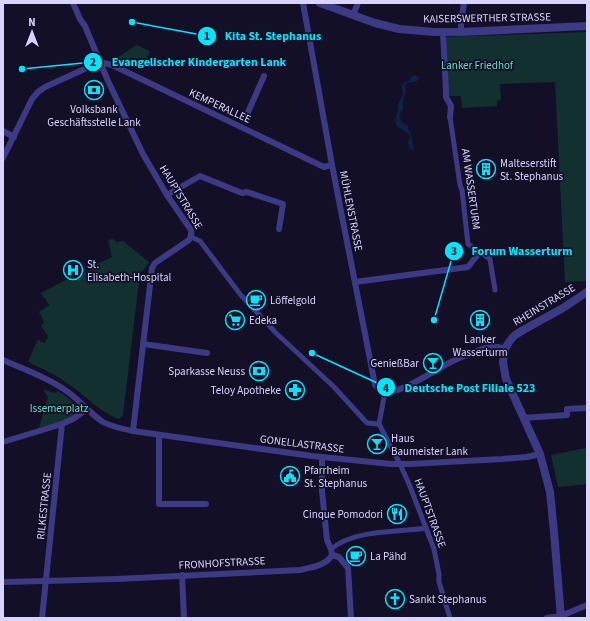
<svg xmlns="http://www.w3.org/2000/svg" width="590" height="621" viewBox="0 0 590 621" font-family="'Source Sans 3',sans-serif">
<style>
.green{fill:#12302f}
.water{fill:#0c2248}
.lines{fill:none;stroke-linecap:round;stroke-linejoin:round}
.pedestrian{stroke:#3d3a85;stroke-width:5}
.minor{stroke:#3d3a85;stroke-width:6}
.tertiary{stroke:#3d3a85;stroke-width:8}
.labels{text-anchor:middle;dominant-baseline:central;stroke-width:3.5;stroke-linejoin:round;paint-order:stroke}
.street-label{font-size:11px;fill:#d9d4ff;stroke:#130f26}
.park-label{font-size:11px;fill:#5fe0c0;stroke:#130f26}
.poi-label{font-size:11px;fill:#d9d4ff;stroke:#130f26;text-anchor:start}
.leader{fill:none;stroke:#00e5ff;stroke-width:1.5}
.callout-dot{fill:#00e5ff;stroke:#130f26;stroke-width:1.5}
.mark-label{font-size:12px;text-anchor:middle;font-weight:bold;fill:#111}
.callout-label{font-size:12px;text-anchor:middle;font-weight:bold;fill:#00e5ff;stroke:#130f26;stroke-width:3.5;stroke-linejoin:round;paint-order:stroke}
</style>
<rect width="100%" height="100%" fill="#130f26"/>
<g class="green">
<polygon points="587,32 587,281 565,282 555,82 500,84 501,100 497,100 497,106 462,108 461,96 449,96 446,37"/>
<polygon points="137,45 150,51 142,71 115,59"/>
<path d="M113,239l4,3 6,-1 26,21 -3,5 -6,6 -17,142 -4,4c-19,-6 -31,-22 -48,-33 -13,-10 -28,-17 -43,-24l10,-23 3,3 4,1 3,-7 -7,-10 3,-4 -5,-10 10,-7 -4,-7h-1l-3,-5 38,-20 2,2 15,-8 -1,-2 17,-8 -4,-17z"/>
<path d="M43,389l12,4 2,-2 6,3 15,12c-1,15 -28,19 -39,22l9,-31z"/>
<polygon points="585,448 587,456 587,484 558,487 551,455"/>
</g>
<path class="water" d="M415,75l4,3 -2,3 -3,1h-3l-5,2 -1,3 1,5 -3,8v9l-3,5 -1,4 5,6 4,2c0,5 3,8 4,13 1,4 0,6 2,10l-3,1 -3,-7 2,-7 -4,-4 -8,-5 -2,-3 -1,-4 3,-10v-5l5,-11 -1,-8 1,-3c4,-1 7,-2 8,-6z"/>
<g class="lines">
<g class="pedestrian">
<polyline points="450,117 460,185 462,190 468,244 490,259 495,290"/>
<polyline points="191,237 200,241 240,294 276,333 334,387 367,423 379,424"/>
<polyline points="385,392 379,424 400,464 409,484 426,528 434,549 439,574 439,582 450,618"/>
<path d="M331,549c25,-20 64,-16 95,-21"/>
</g>
<g class="minor">
<path d="M73,3l7,16 5,7 23,55 35,73 24,41 24,35c1,4 0,6 -2,10l-34,23 -3,5 -19,163"/>
<path d="M303,3l29,162 43,220 7,7c19,3 55,-24 73,-32 6,-3 12,-5 17,-7 13,-5 20,-9 33,-4"/>
<polyline points="353,15 358,3"/>
<polyline points="443,32 446,91 446,97 451,106 450,117"/>
<polyline points="461,32 461,23 464,3"/>
<polyline points="100,62 112,65 324,167 332,165"/>
<polyline points="245,119 264,76"/>
<polyline points="3,131 14,137"/>
<polyline points="3,158 32,99 38,92 45,87 100,62"/>
<polyline points="167,195 200,176 242,193 247,192 283,204 279,229"/>
<polyline points="355,282 468,267 480,252"/>
<polyline points="143,344 207,353"/>
<path d="M3,360c20,9 44,17 62,30 14,9 24,23 38,32 9,5 20,7 30,9l179,25 79,8h19l92,-5 25,-2 13,-3"/>
<polyline points="523,418 567,415 567,409 587,408"/>
<polyline points="159,435 159,504 206,504"/>
<polyline points="3,442 62,424"/>
<polyline points="332,555 339,557 348,568 351,618"/>
<polyline points="182,575 184,618"/>
<path d="M3,582l43,-1 70,-2 184,-9c11,-3 26,-4 32,-15l-1,-6 -4,-9 -5,-49v-34"/>
<polyline points="42,618 62,424 73,419 87,409"/>
<polyline points="547,618 561,616 587,605"/>
</g>
<g class="tertiary">
<polyline points="320,3 375,23 399,29 434,32 461,32 587,26"/>
<polyline points="561,618 554,532 550,492 540,454 506,379 503,362 505,349 509,342 515,335 525,329 563,308 587,292"/>
</g>
</g>
<defs>
<g id="bank-ring" transform="scale(1)"><circle r="9.5" fill="#130f26" stroke="#00e5ff" stroke-width="1.5"/><path d="M-6-4H6V4H-6ZM0-2.3a2.3 2.3 0 1 0 0 4.6a2.3 2.3 0 1 0 0-4.6Z" fill="#00e5ff"/></g>
<g id="building-ring" transform="scale(1)"><circle r="9.5" fill="#130f26" stroke="#00e5ff" stroke-width="1.5"/><path d="M-4-6H4V6H1V3H-1V6H-4ZM-2.5-4.3h1.7v1.8h-1.7ZM.8-4.3h1.7v1.8H.8ZM-2.5-1h1.7V.8h-1.7ZM.8-1h1.7V.8H.8Z" fill="#00e5ff"/></g>
<g id="hospital-ring" transform="scale(1)"><circle r="9.5" fill="#130f26" stroke="#00e5ff" stroke-width="1.5"/><path d="M-5-5h3v3.5h4V-5h3V5h-3V1.5h-4V5h-3Z" fill="#00e5ff"/></g>
<g id="cafe-ring" transform="scale(1)"><circle r="9.5" fill="#130f26" stroke="#00e5ff" stroke-width="1.5"/><path d="M-5.5-4.5H6V0H3Q3 3.5 0 3.5H-2.5Q-5.5 3.5-5.5 0ZM3-3.2v2h1.7v-2ZM-6 4.5H4V6H-6Z" fill="#00e5ff"/></g>
<g id="supermarket-ring" transform="scale(1)"><circle r="9.5" fill="#130f26" stroke="#00e5ff" stroke-width="1.5"/><path d="M-6-5.5h2.5l.6 2H6L4.5 2H-2.5L-4.4-4H-6ZM-1.5 3.2a1.3 1.3 0 1 0 .1 0ZM3 3.2a1.3 1.3 0 1 0 .1 0Z" fill="#00e5ff"/></g>
<g id="bar-ring" transform="scale(1)"><circle r="9.5" fill="#130f26" stroke="#00e5ff" stroke-width="1.5"/><path d="M-6-5H6L.8 .8V4.5H3.5V6h-7V4.5H-.8V.8Z" fill="#00e5ff"/></g>
<g id="pharmacy-ring" transform="scale(1)"><circle r="9.5" fill="#130f26" stroke="#00e5ff" stroke-width="1.5"/><path d="M-2-6h4v4h4v4h-4v4h-4v-4h-4v-4h4Z" fill="#00e5ff"/></g>
<g id="civic-ring" transform="scale(1)"><circle r="9.5" fill="#130f26" stroke="#00e5ff" stroke-width="1.5"/><path d="M-.6-6.5H3V-4.5H.6V-3L4-1V1h2V6H-6V1h2V-1L-.6-3ZM-1.2 2.5V6h2.4V2.5Z" fill="#00e5ff"/></g>
<g id="restaurant-ring" transform="scale(1)"><circle r="9.5" fill="#130f26" stroke="#00e5ff" stroke-width="1.5"/><path d="M-5-6h1v4h1v-4h1v4h1v-4h1v5L-1.5 .5V6h-2V.5L-5-1ZM5-6V6H3V1.5H1.5Q1.5-4 5-6Z" fill="#00e5ff"/></g>
<g id="church-ring" transform="scale(1)"><circle r="9.5" fill="#130f26" stroke="#00e5ff" stroke-width="1.5"/><path d="M-1.2-6h2.4v3.5h3.3v2.4h-3.3V6h-2.4V-.1h-3.3v-2.4h3.3Z" fill="#00e5ff"/></g>
</defs>
<g fill-rule="evenodd">
<use href="#bank-ring" x="94" y="90"/>
<use href="#building-ring" x="486" y="169"/>
<use href="#hospital-ring" x="73" y="270"/>
<use href="#cafe-ring" x="256" y="300"/>
<use href="#supermarket-ring" x="235" y="320"/>
<use href="#building-ring" x="480" y="320"/>
<use href="#bar-ring" x="433" y="363"/>
<use href="#bank-ring" x="259" y="371"/>
<use href="#pharmacy-ring" x="295" y="390"/>
<use href="#bar-ring" x="377" y="444"/>
<use href="#civic-ring" x="290" y="476"/>
<use href="#restaurant-ring" x="397" y="514"/>
<use href="#cafe-ring" x="356" y="556"/>
<use href="#church-ring" x="395" y="599"/>
</g>
<g class="labels">
<g class="street-label">
<text transform="translate(487 18) rotate(-1)">KAISERSWERTHER STRASSE</text>
<text transform="translate(220 106) rotate(25)">KEMPERALLEE</text>
<text transform="translate(471 189) rotate(82)">AM WASSERTURM</text>
<text transform="translate(181 197) rotate(59)">HAUPTSTRASSE</text>
<text transform="translate(351 211) rotate(79)">MÜHLENSTRASSE</text>
<text transform="translate(544 305) rotate(-31)">RHEINSTRASSE</text>
<text transform="translate(302 444) rotate(7)">GONELLASTRASSE</text>
<text transform="translate(44 506) rotate(-84)">RILKESTRASSE</text>
<text transform="translate(430 513) rotate(70)">HAUPTSTRASSE</text>
<text transform="translate(222 563) rotate(-3)">FRONHOFSTRASSE</text>
</g>
<g class="park-label">
<text x="477" y="65">Lanker Friedhof</text>
<text x="59" y="408">Issemerplatz</text>
</g>
<g class="poi-label">
<text x="94" y="109" text-anchor="middle">Volksbank<tspan x="94" dy="13">Geschäftsstelle Lank</tspan></text>
<text x="500" y="163">Malteserstift<tspan x="500" dy="13">St. Stephanus</tspan></text>
<text x="87" y="264">St.<tspan x="87" dy="13">Elisabeth-Hospital</tspan></text>
<text x="270" y="300">Löffelgold</text>
<text x="249" y="320">Edeka</text>
<text x="480" y="339" text-anchor="middle">Lanker<tspan x="480" dy="13">Wasserturm</tspan></text>
<text x="419" y="363" text-anchor="end">GenießBar</text>
<text x="245" y="371" text-anchor="end">Sparkasse Neuss</text>
<text x="281" y="390" text-anchor="end">Teloy Apotheke</text>
<text x="391" y="438">Haus<tspan x="391" dy="13">Baumeister Lank</tspan></text>
<text x="304" y="470">Pfarrheim<tspan x="304" dy="13">St. Stephanus</tspan></text>
<text x="383" y="514" text-anchor="end">Cinque Pomodori</text>
<text x="370" y="556">La Pähd</text>
<text x="409" y="599">Sankt Stephanus</text>
</g>
</g>
<path class="leader" d="M132 22L207 36M22 69L93 62M434 320L454 251M312 353L386 387"/>
<g class="callout-dot">
<circle cx="132" cy="22" r="4"/>
<circle cx="22" cy="69" r="4"/>
<circle cx="434" cy="320" r="4"/>
<circle cx="312" cy="353" r="4"/>
<circle cx="207" cy="36" r="10"/>
<circle cx="93" cy="62" r="10"/>
<circle cx="454" cy="251" r="10"/>
<circle cx="386" cy="387" r="10"/>
</g>
<g class="mark-label">
<text x="207" y="40">1</text>
<text x="93" y="66">2</text>
<text x="454" y="255">3</text>
<text x="386" y="392">4</text>
</g>
<g class="callout-label">
<text x="273" y="40">Kita St. Stephanus</text>
<text x="199" y="66">Evangelischer Kindergarten Lank</text>
<text x="522" y="255">Forum Wasserturm</text>
<text x="470" y="392">Deutsche Post Filiale 523</text>
</g>
<rect width="590" height="621" fill="none" stroke="#d9d4ff" stroke-width="8"/>
<g transform="translate(32 32)" stroke="#130f26" stroke-width="3" paint-order="stroke">
<path d="M0-3L7 15L0 10L-7 15Z" fill="#d9d4ff"/>
<text y="-6" font-size="11" font-weight="bold" text-anchor="middle" fill="#d9d4ff">N</text>
</g>
</svg>
